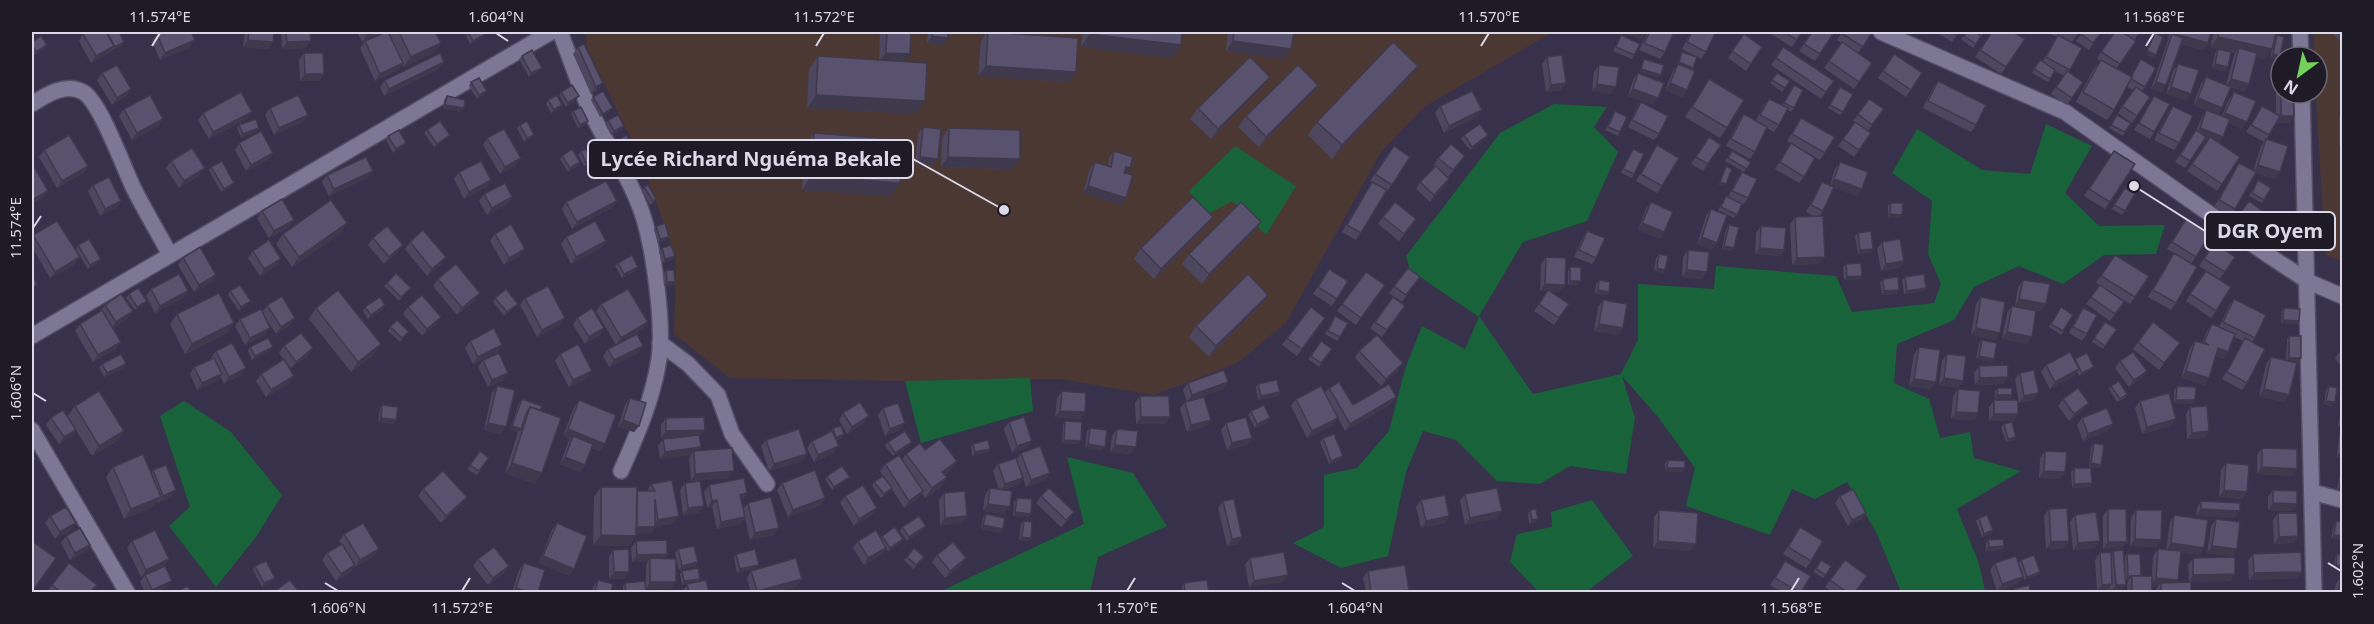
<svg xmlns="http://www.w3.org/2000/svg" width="2374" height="624" viewBox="0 0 2374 624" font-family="'Noto Sans',sans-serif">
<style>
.education{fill:#4c3833}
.green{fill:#19633a}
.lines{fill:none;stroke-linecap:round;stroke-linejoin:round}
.minor-casing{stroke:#534e64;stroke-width:18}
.tertiary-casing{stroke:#534e64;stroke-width:18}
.secondary-casing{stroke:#534e64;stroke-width:18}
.minor{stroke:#7d7796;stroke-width:15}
.tertiary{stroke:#7d7796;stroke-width:15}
.secondary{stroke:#7d7796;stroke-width:15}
.wall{fill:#4c475f}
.shaded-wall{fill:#3e394d}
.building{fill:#58526e;stroke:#3e394d;stroke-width:1.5}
.ticks{fill:none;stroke:#dbd8e8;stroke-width:2}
.leader{fill:none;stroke:#dbd8e8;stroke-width:2}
.callout-dot{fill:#dbd8e8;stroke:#1e1b27;stroke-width:2}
.callout{fill:#1e1b27;stroke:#dbd8e8;stroke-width:2}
.callout-label{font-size:20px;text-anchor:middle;font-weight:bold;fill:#dbd8e8}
.neatline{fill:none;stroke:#dbd8e8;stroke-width:2}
.ticks-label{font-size:15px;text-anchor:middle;fill:#dbd8e8}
</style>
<rect width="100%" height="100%" fill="#37314b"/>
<g class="education">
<polygon points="586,32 1553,32 1424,107 1381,152 1286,323 1237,363 1154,395 1060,379 905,381 730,378 674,334 676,257 642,163 586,45"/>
<polygon points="2313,32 2342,32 2342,261 2325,255 2316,93 2317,57 2314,57"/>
</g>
<g class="green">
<polygon points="1554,104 1607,107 1594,127 1618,152 1587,221 1523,242 1479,316 1533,394 1621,374 1638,340 1638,284 1714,289 1716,266 1836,276 1852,312 1934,303 1941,284 1928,254 1932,201 1892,173 1917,129 1982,170 2030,174 2046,124 2092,146 2065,193 2099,226 2165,225 2156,254 2104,255 2063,284 2019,266 1974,287 1954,320 1897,344 1894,383 1929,399 1940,438 1970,432 1974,458 2021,471 1957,509 1978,561 1985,590 1981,592 1901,592 1877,534 1847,482 1815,499 1792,489 1770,535 1686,506 1695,468 1658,417 1622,376 1635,418 1626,474 1570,466 1540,484 1497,481 1456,440 1423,431 1406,472 1388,556 1341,568 1293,543 1324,527 1324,475 1357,468 1389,431 1405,369 1422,326 1465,349 1479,317 1410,270 1406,256 1500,133"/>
<polygon points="1235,146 1296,186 1266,235 1232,201 1209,214 1189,191"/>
<polygon points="1030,378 1033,411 921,443 905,381"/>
<polygon points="184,401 231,432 282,495 256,537 216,587 169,526 190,507 160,416"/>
<polygon points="1067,457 1133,473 1167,526 1098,557 1090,592 939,592 1084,524"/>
<polygon points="1592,500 1633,556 1586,592 1539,592 1510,562 1517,534 1552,527 1551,512"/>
</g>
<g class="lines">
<g class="minor-casing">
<g id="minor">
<path d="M560,32c10,25 18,51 29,76 17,37 43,71 55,111 10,34 20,105 15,140 -6,40 -22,76 -38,112"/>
<polyline points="1881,32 2065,112 2268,255 2309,282 2342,296"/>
<path d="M32,104c14,-9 34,-22 51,-12 17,9 41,77 51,97 11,22 24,43 35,64"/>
<polyline points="660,343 688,364 718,395 732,434 767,484"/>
<polyline points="32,430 127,592"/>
<polyline points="2312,492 2342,500"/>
</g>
</g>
<g class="tertiary-casing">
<g id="tertiary">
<polyline points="2300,32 2301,57"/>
<polyline points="2302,93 2314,592"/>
</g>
</g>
<g class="secondary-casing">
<polyline id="secondary" points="32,336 551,32"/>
</g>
<use href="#minor" class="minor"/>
<use href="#tertiary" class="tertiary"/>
<use href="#secondary" class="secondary"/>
</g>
<g class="wall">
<polygon points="88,32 119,32 124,42 122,46 112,50 109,53 91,63 79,41 83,34"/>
<polygon points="245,32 274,32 273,42 268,49 243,47"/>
<polygon points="281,32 310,32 306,48 282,49"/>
<polygon points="357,32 382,32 381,34 362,42"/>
<polygon points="386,32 435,32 434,53 403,67 402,64 398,70 375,81 360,48 365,41"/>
<polygon points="468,32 484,37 470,44 466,36"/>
<polygon points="880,32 911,32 905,61 915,114 807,108 809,69 818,56 879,60"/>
<polygon points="928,32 948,32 943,45 927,43"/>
<polygon points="987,32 1076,72 1069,82 978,76 981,41"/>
<polygon points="1083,32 1182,32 1181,45 1172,58 1081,47"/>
<polygon points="1228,32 1294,32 1284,59 1226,51"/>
<polygon points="1648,32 1674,32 1665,52 1660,59 1639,50"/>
<polygon points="1691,32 1716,32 1706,52 1701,59 1682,49"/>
<polygon points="1768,32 1802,32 1792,47"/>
<polygon points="1812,32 1833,34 1815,61 1799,51"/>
<polygon points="1842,32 1871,34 1858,53 1872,63 1854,89 1824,68 1841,43 1837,40"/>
<polygon points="1936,32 1959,32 1952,42"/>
<polygon points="1967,32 1984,32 1973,48 1961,39"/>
<polygon points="1992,32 2025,39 2001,74 1975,57"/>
<polygon points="2046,32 2079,32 2072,42 2070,70 2069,72 2083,82 2067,105 2051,94 2064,76 2055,71 2048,82 2032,73 2040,60 2042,62 2057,37"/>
<polygon points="2083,32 2102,32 2089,50 2076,41"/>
<polygon points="2115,32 2140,32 2134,40 2136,41 2116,69 2131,76 2141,59 2145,87 2142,91 2150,97 2132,123 2118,113 2133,90 2127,87 2114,110 2107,120 2076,102 2093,70 2100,61 2097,58"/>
<polygon points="2170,32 2211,32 2208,43 2203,50 2181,44 2166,85 2162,92 2151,89 2168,40 2167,40"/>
<polygon points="2214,32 2276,32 2272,49 2264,59 2256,57 2249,84 2244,91 2229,87 2222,108 2218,114 2222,116 2229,99 2234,92 2242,129 2229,123 2219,143 2240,157 2217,191 2187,171 2208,140 2205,139 2185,168 2175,162 2196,131 2202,117 2206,110 2208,111 2193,105 2201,84 2206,77 2226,85 2234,55 2235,53 2210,47"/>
<polygon points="2331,32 2343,32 2343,44"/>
<polygon points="157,34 190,47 160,60 152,41"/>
<polygon points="1744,34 1762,47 1746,71 1728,58"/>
<polygon points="1621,35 1634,55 1632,59 1613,51"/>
<polygon points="2277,35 2280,56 2278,60 2270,58 2274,39"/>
<polygon points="32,42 47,45 44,49 34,55 32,52"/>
<polygon points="578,47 603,83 598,90 591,94 573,54"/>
<polygon points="1783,47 1834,81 1821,99 1771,65"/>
<polygon points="2218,49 2228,67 2226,71 2212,68 2215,53"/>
<polygon points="1682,52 1692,70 1687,90 1682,97 1665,90 1673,71 1677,66 1680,56"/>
<polygon points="304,53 324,74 319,81 300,81 299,60"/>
<polygon points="1894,54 1922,73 1906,97 1878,78"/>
<polygon points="522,56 542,68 539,71 529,77 519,59"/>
<polygon points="1547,57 1566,83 1561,90 1546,92 1542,64"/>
<polygon points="2178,64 2187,101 2166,94 2173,71"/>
<polygon points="1599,65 1616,87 1611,94 1592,91 1594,72"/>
<polygon points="439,69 384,96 380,87 385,80"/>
<polygon points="2281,70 2294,116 2289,123 2276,123 2266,140 2280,172 2275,179 2256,173 2231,216 2214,207 2239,163 2253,171 2261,146 2264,142 2246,132 2262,106 2276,114 2276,77"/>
<polygon points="102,73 131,89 126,96 112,105 97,80"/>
<polygon points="1638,73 1653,105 1628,96 1633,80"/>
<polygon points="1777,73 1790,81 1782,92 1770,83"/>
<polygon points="1270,77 1263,87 1211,139 1190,119 1198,108"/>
<polygon points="1408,79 1332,159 1308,135 1317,122"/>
<polygon points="1709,79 1727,128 1720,138 1685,117"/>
<polygon points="1938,81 1976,125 1971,132 1923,108 1933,88"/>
<polygon points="471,82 485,94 477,99 469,86"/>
<polygon points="1792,89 1794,108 1791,112 1787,109 1779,125 1774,132 1767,128 1755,152 1750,159 1726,146 1739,121 1744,114 1756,121 1764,105 1769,99 1782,106"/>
<polygon points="1838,90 1843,112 1840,115 1828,108"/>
<polygon points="561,92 579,96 576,100 566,107 559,95"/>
<polygon points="1311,95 1259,147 1238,127 1246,116"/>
<polygon points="447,96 464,108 461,112 443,108 444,100"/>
<polygon points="2154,96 2154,132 2150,139 2134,130"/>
<polygon points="593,97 610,111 600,117 591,100"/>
<polygon points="1869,99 1884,109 1868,131 1871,133 1854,157 1838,146 1855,122 1853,121"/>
<polygon points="548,100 560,108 551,113 546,104"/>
<polygon points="1641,102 1659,134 1654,140 1628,127 1636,109"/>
<polygon points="1440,106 1482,110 1477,117 1444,133 1435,113"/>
<polygon points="2173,106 2179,143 2174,150 2154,140 2168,113"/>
<polygon points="270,108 303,122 274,135 265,115"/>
<polygon points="124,109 163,119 158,126 132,140 119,116"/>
<polygon points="573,111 586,124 578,128 571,114"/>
<polygon points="1615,111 1620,132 1618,136 1605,130"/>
<polygon points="2343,111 2343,145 2339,145 2339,116"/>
<polygon points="252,112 247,119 209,139 198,120 203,113"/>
<polygon points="2117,115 2125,132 2123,136 2109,128"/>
<polygon points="1801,118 1825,153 1820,160 1787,141"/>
<polygon points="608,120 621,130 611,135 605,124"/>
<polygon points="239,125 257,131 241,138 237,128"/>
<polygon points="520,125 534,135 531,138 524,142 517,128"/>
<polygon points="923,127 938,159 933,166 915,164 918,134"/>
<polygon points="949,128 1020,159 1012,169 941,167 942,138"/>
<polygon points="427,130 447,138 434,147 424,133"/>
<polygon points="814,133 900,183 891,196 802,190 805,146"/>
<polygon points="1464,135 1485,139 1470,150 1461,139"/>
<polygon points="388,136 404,146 393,153 386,140"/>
<polygon points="1709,137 1721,145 1703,171 1691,164"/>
<polygon points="487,138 516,165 500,174 483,145"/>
<polygon points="617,140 631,151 620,155 615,143"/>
<polygon points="239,143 273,153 268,160 246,171 235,150"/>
<polygon points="1791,143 1804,177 1799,183 1775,169"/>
<polygon points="1657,145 1662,186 1657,193 1636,181"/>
<polygon points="1394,146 1410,157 1387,192 1386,191 1356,240 1342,232 1372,182 1370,181"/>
<polygon points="1633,149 1634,174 1632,178 1621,173"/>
<polygon points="44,150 88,166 83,173 57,188 39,157"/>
<polygon points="581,151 592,160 589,164 584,166 578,155"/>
<polygon points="1114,151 1130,168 1126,173 1126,198 1121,205 1083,193 1090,169 1095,162 1108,166 1109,158"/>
<polygon points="1732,151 1751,162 1744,172 1725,161"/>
<polygon points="2114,151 2135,164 2105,209 2084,196"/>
<polygon points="562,156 580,162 578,166 568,172 560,159"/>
<polygon points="1438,158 1460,163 1448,177 1445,186 1430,202 1416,189 1420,182 1435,166 1434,165"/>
<polygon points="629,160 642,172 634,176 627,163"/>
<polygon points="171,161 200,175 179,188 166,168"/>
<polygon points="1840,162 1862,189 1857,196 1834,188 1823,211 1819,216 1820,264 1792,265 1790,224 1795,217 1814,216 1806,212 1818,189 1822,182 1830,185 1835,169"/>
<polygon points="211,167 231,187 221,192 209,170"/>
<polygon points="459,172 491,180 487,187 464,199 454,179"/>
<polygon points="1742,172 1748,198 1743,205 1742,205 1734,218 1718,210 1726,196 1728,197 1737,179"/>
<polygon points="327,175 368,178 329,196 322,182"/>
<polygon points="2258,180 2264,200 2262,203 2249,196"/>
<polygon points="93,185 121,201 116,208 100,216 88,191"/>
<polygon points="644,187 656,199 654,202 650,205 642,190"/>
<polygon points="2125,188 2135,194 2122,215 2112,209"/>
<polygon points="484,194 512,197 507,204 487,215 479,201"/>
<polygon points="2249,201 2270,217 2257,236 2235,220"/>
<polygon points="566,202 612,208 572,229 562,209"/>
<polygon points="1651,202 1664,232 1660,239 1638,230 1646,209"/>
<polygon points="1891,203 1900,218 1888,218 1888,206"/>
<polygon points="1711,209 1712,250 1697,244 1706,216"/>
<polygon points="262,211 294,220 289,227 269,238 257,218"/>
<polygon points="2280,212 2292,228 2289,232 2275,229 2278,216"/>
<polygon points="1213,217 1206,227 1154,279 1134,259 1141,248"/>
<polygon points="1383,217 1411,226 1399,241 1378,224"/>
<polygon points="2186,219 2210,234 2191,264 2176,303 2171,310 2148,297 2174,253 2167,249"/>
<polygon points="1729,225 1731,251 1722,249 1726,229"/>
<polygon points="656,226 669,237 667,240 658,243 654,230"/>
<polygon points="1761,226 1784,250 1780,256 1755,254 1756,233"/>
<polygon points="1587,231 1596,258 1592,264 1574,257 1583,237"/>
<polygon points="1254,232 1202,284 1182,264 1189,254"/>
<polygon points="1858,233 1871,253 1858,254 1855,236"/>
<polygon points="283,234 340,234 292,267 276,244"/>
<polygon points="495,234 520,256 504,265 490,241"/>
<polygon points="33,235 75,264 50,278 32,247 32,238"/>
<polygon points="566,237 606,241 601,248 571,264 561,244"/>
<polygon points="373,238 398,252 384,264 368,245"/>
<polygon points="410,242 441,264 427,276 405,249"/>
<polygon points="1882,242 1904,261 1899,268 1881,271 1877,249"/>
<polygon points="2214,243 2235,257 2220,279 2199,266"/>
<polygon points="78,245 98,263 88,269 76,249"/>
<polygon points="662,248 675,256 672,260 663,263 659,252"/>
<polygon points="1688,250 1702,279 1682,277 1683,257"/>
<polygon points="253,251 281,259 276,266 260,276 248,258"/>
<polygon points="1659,254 1663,273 1654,271 1656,258"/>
<polygon points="2115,255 2135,297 2130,304 2109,291 2124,302 2110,321 2086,304 2100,285 2096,283"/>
<polygon points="1546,257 1560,292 1550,291 1569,304 1554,325 1534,311 1548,291 1540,291 1541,264"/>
<polygon points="183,258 216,275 212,282 194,292 178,265"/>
<polygon points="618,263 638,267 635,271 622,278 615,266"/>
<polygon points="1846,264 1862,276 1860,279 1844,280 1843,267"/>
<polygon points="1570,267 1578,285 1568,285 1568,271"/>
<polygon points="1408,268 1420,277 1402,302 1389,293"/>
<polygon points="1329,269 1348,281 1332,306 1313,294"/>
<polygon points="666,270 672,285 664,286 663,274"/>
<polygon points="2206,271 2231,287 2211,318 2186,301"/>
<polygon points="1366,272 1385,285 1356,325 1337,311"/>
<polygon points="1905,277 1926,288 1924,291 1904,294 1902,280"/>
<polygon points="438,279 475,300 457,315 433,286"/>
<polygon points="1883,279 1899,290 1896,294 1882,295 1880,282"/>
<polygon points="1599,280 1609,292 1607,295 1595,294 1596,284"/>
<polygon points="2023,280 2042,311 2015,306 2018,287"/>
<polygon points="387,283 411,288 399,301 384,286"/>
<polygon points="151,289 188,291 183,298 155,313 146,296"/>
<polygon points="230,291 248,304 239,311 228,295"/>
<polygon points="129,294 144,304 135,310 126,298"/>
<polygon points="1393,297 1405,306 1382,337 1370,328"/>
<polygon points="1981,297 2000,333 1995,340 1971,335 1976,304"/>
<polygon points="495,298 518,304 515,307 504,316 493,302"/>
<polygon points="525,298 560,325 537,337 520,305"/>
<polygon points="2234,299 2255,338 2252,342 2247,383 2242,390 2222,379 2243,341 2234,337 2228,352 2223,359 2216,356 2205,385 2181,378 2190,348 2195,341 2202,343 2207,331 2212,324 2219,327 2229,306"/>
<polygon points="1603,300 1623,328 1618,335 1594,331 1598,307"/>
<polygon points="601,304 648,322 643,329 617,344 638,353 609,367 603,356 608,349 616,345 596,311"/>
<polygon points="105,305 133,311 128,318 113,328 116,349 93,362 75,331 80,324 100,311"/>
<polygon points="267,305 290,325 276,334 263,314 265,335 245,345 235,326 240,319 262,312"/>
<polygon points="1261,305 1209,357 1189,337 1196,326"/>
<polygon points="2012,306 2027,344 2002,339 2007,313"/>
<polygon points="365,307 383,309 368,319 363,311"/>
<polygon points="408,307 441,317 436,324 422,336 403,314"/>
<polygon points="2061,307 2073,315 2061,335 2049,327"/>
<polygon points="316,308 374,355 351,372 309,319"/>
<polygon points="2083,308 2087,334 2082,341 2069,333 2078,315"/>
<polygon points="2284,308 2299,321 2297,324 2281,323 2282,311"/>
<polygon points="177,314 234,323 227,333 185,354 170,324"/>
<polygon points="1335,316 1340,337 1337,341 1325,334"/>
<polygon points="577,318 604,328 600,335 585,344 573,325"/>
<polygon points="1325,318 1297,356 1282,345 1287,338"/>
<polygon points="2105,322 2117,329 2103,349 2092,342"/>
<polygon points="390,327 406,335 400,342 388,331"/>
<polygon points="2289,336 2301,358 2298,362 2293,362 2284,402 2259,396 2266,364 2271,357 2286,360 2287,339"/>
<polygon points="1982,340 1992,362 1976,359 1979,343"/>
<polygon points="470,341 498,352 473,364 465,348"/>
<polygon points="1321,341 1332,349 1319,367 1308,359"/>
<polygon points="2138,342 2175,350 2159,370 2133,349"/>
<polygon points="284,346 313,348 309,355 291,368 287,363 290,383 266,397 256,381 261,374 284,360 279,353"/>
<polygon points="250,347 270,350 252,360 248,351"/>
<polygon points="1919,347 1931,389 1909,386 1914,354"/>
<polygon points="2343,349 2343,370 2335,358 2340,351"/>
<polygon points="216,351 246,368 241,375 224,384 220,376 217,381 197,390 190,374 194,367 212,359 211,358"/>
<polygon points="1359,351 1398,370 1381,386 1355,358"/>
<polygon points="560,354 587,378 569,387 555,361"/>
<polygon points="1947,354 1963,381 1958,388 1939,385 1942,361"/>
<polygon points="2075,359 2091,370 2079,376 2077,372 2074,376 2050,389 2041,372 2046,365 2074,360"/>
<polygon points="483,360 503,380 488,387 478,367"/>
<polygon points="2120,361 2147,371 2142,378 2129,387 2115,368"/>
<polygon points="102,364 126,364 123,368 104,377 99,367"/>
<polygon points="1979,366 2008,377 2003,384 1975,385 1974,373"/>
<polygon points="2020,373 2034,400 2019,403 2015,379"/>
<polygon points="1228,382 1223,389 1188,401 1211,420 1206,426 1187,432 1180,409 1185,402 1187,402 1183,390 1188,383"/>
<polygon points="1258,384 1280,392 1278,396 1258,400 1256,387"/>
<polygon points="497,386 501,434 484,430 492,393"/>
<polygon points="2111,386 2127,394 2125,398 2117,402 2109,389"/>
<polygon points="2177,386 2195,400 2193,404 2174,403 2174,390"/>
<polygon points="2329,386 2335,402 2332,406 2324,404 2326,390"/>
<polygon points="1329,388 1353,405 1396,397 1391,404 1345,431 1338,418 1333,425 1307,438 1291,406 1296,399 1325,393"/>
<polygon points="1998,388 2012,395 2010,399 1995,399 1995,391"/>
<polygon points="1958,389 1978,413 1974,420 1951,419 1953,396"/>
<polygon points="1062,391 1085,412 1080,419 1055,417 1057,398"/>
<polygon points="2343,394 2343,427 2338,426"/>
<polygon points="1140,396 1170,417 1165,424 1136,424 1135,403"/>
<polygon points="630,398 639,426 634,432 618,427 625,405"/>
<polygon points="522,399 540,410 535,484 505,473 518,432 510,429 519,403"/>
<polygon points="2063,399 2084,410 2069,421 2058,406"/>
<polygon points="579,400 605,444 600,451 591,448 585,465 580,472 560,464 568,443 570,439 563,436 574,407"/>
<polygon points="1994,400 2014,421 1989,421 1989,407"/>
<polygon points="2140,401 2171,426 2142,434 2135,408"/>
<polygon points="382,405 396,420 394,424 378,422 380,408"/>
<polygon points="75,406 124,431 117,441 92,456 76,430 71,437 59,444 46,425 51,418 67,417"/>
<polygon points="2190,407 2209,431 2204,438 2187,439 2186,414"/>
<polygon points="883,408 900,430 885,436 878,415"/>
<polygon points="1251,411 1268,422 1255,428 1248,415"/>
<polygon points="843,413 864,423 847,434 839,420"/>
<polygon points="666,418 700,437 701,447 698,451 729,478 691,481 689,458 691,455 660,459 658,446 663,439 678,437 661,438 661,425"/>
<polygon points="2082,418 2108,431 2083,441 2077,425"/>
<polygon points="1065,421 1078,444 1062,443 1063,424"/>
<polygon points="1009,422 1032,441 1027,448 1012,453 1004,429"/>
<polygon points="1226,423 1252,438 1247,445 1227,450 1221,430"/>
<polygon points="2004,424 2014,440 2006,442 2001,427"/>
<polygon points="833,428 844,434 842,438 836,440 834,453 814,462 807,448 812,441 831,432"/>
<polygon points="1090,428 1102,450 1085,448 1087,431"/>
<polygon points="1117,429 1136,447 1131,454 1110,452 1112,436"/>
<polygon points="2343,430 2343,457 2337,457 2339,436"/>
<polygon points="1323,438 1343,456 1340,460 1329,464 1320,442"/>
<polygon points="766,440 807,454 802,461 769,471 761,446"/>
<polygon points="888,442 910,445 893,456 885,446"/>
<polygon points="2094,443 2101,465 2099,468 2089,467 2091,447"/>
<polygon points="973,444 990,449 988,452 972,456 971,447"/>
<polygon points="2262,448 2297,469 2292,476 2257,474 2257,455"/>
<polygon points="925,450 957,461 950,471 945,475 947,477 940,488 925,498 922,493 918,498 904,508 892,489 881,498 872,486 874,482 884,478 880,471 885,464 902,460 906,454"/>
<polygon points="480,451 489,458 477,475 467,469"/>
<polygon points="2045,451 2065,472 2060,479 2039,478 2040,458"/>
<polygon points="1021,453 1050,473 1045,480 1026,487 1023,478 1018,485 1003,490 1005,514 983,511 985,495 990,488 999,489 993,471 998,464 1017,459"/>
<polygon points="1668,460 1683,472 1665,471 1665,463"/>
<polygon points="2226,463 2247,492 2242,499 2219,497 2221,470"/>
<polygon points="113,467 150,473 153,470 171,497 158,503 157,501 153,507 124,519 106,477"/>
<polygon points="2074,468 2089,487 2072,488 2071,472"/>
<polygon points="2341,475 2343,491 2337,490 2339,479"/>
<polygon points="827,476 847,480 832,490 825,479"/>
<polygon points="685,483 704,506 699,513 683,515 680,490"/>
<polygon points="782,483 825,498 821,505 788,517 777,490"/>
<polygon points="651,484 674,523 655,527 650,534 636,534 629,546 593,545 594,497 601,487 637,491 647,491"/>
<polygon points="709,485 747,493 742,500 741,501 743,509 748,503 774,535 750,540 745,518 740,524 717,529 712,507 707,508 704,492"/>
<polygon points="423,489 462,504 441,523 418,496"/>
<polygon points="2273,490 2297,504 2292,511 2268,510 2268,497"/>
<polygon points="944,493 967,516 962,523 940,525 939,500"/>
<polygon points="1465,494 1502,511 1497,518 1465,525 1460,501"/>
<polygon points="845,496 872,515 854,526 840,503"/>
<polygon points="1041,496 1074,512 1069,519 1061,527 1036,503"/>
<polygon points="1840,496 1866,513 1861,519 1848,526 1835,503"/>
<polygon points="1017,498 1031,514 1028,517 1013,516 1014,502"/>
<polygon points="1421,500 1449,516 1445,523 1421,528 1416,507"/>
<polygon points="1223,501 1242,537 1237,544 1227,546 1218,508"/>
<polygon points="2201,501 2235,518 2196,516 2197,508"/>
<polygon points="2049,509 2069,541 2064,548 2046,549 2044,516"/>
<polygon points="2108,509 2122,549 2103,549 2103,516"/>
<polygon points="1530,510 1538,519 1535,522 1529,524 1528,514"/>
<polygon points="1659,510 1691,551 1653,548 1654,517"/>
<polygon points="2136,510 2161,540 2156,547 2130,546 2131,517"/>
<polygon points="2278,513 2298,536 2293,543 2274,544 2273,520"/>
<polygon points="986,514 1003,529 1000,533 981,529 983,517"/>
<polygon points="2075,515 2095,548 2073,550 2070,522"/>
<polygon points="2174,515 2204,548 2199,555 2180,552 2178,580 2177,582 2189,582 2188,565 2193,558 2230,581 2191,582 2191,592 2156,592 2156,590 2158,586 2152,585 2152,592 2127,592 2127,583 2129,580 2125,580 2121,591 2115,592 2093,592 2094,590 2097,590 2095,560 2100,553 2111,554 2113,551 2125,578 2125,557 2127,554 2141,576 2152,576 2153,556 2158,549 2166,550 2170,522"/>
<polygon points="50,516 71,530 55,539 45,523"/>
<polygon points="1979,518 1993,530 1990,534 1982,537 1976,521"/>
<polygon points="2216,519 2237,549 2232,556 2207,553 2211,526"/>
<polygon points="1024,521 1031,538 1028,541 1019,540 1021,524"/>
<polygon points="2336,521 2343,522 2343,540 2331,538 2334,525"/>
<polygon points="557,523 574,569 569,576 539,563 552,530"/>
<polygon points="902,527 923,530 907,541 900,531"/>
<polygon points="1800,527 1811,561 1806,568 1783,554"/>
<polygon points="344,534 379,549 374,556 355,567 354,566 351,572 336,581 322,560 327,553 341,544 339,541"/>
<polygon points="66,536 85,552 70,560 61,543"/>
<polygon points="882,536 903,539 901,542 888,552 886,549 881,555 864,565 853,548 858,541 880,538"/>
<polygon points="1988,540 2004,546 2001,550 1986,551 1986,543"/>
<polygon points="132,541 169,559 164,566 141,577 127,548"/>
<polygon points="636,541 667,554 664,558 671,589 646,589 646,565 648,561 632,562 631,548"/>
<polygon points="678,549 698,562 696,566 679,570 675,553"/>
<polygon points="613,550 624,579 609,579 609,557"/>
<polygon points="736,554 759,565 757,568 737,573 734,558"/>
<polygon points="2253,554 2302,572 2297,578 2249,580 2248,561"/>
<polygon points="2337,554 2343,570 2334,569 2335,558"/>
<polygon points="937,555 966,558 961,565 945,578 932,562"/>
<polygon points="907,557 921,561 913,569 904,560"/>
<polygon points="1250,558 1288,575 1283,582 1249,587 1245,564"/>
<polygon points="478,559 504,573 488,585 473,566"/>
<polygon points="1821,560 1831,566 1823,578 1813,572"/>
<polygon points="1845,560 1855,592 1832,592 1825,587"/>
<polygon points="2021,560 2040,572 2037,575 2024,580 2023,577 2018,584 1997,591 1990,570 1995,563 2018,563"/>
<polygon points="1785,561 1801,592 1782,592 1770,585"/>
<polygon points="69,563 97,585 91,592 47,592"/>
<polygon points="524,563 538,592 512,592 519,570"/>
<polygon points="255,566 272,582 262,587 253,570"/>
<polygon points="682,571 700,579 698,582 709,592 682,592 682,591 688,584 682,585 680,574"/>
<polygon points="751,571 797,586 774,592 751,592 747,578"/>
<polygon points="1368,571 1409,590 1407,592 1366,592 1363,578"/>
<polygon points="145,575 167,588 156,592 145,592 140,582"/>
<polygon points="2341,577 2343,592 2334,592 2336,584"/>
<polygon points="598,580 611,592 592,592 593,587"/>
<polygon points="625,583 646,592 623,592 623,586"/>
<polygon points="1184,583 1208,592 1183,592 1182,587"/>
</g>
<g class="shaded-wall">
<polygon points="375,32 382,32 381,34 362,42 367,35"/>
<polygon points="1625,32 1642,32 1646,33 1641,40 1624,33"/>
<polygon points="2153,32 2163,32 2167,33 2165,36 2153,33"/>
<polygon points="2172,33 2208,43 2203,50 2170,41 2172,34 2168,40 2167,40"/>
<polygon points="486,34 484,37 470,44 473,41"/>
<polygon points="1090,34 1181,45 1172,58 1081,47"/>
<polygon points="932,36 948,38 943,45 927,43"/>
<polygon points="2218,37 2272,49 2264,59 2237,53 2239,48 2235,53 2210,47"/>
<polygon points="195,40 190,47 160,60 165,53"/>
<polygon points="248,40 273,42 268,49 243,47"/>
<polygon points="311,41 306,48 282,49 287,42"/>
<polygon points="1233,41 1291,49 1284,59 1226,51"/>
<polygon points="124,42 122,46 112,50 115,47"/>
<polygon points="441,43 434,53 403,67 411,57"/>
<polygon points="47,45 44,49 34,55 36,52"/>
<polygon points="114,46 109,53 91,63 96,56"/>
<polygon points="2147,51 2156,55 2153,58 2145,55"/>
<polygon points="886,53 910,54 903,64 878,63"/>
<polygon points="2273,54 2280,56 2278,60 2270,58"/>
<polygon points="444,62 439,69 384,96 389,89"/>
<polygon points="1679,62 1693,68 1691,71 1678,64 1676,66"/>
<polygon points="403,63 398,70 375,81 380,74"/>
<polygon points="2215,64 2228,67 2226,71 2212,68"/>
<polygon points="986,66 1076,72 1069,82 978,76"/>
<polygon points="1418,66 1408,79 1332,159 1342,145"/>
<polygon points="542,68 539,71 529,77 531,73"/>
<polygon points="1641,69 1661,75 1658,78 1639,72"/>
<polygon points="305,74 324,74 319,81 300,81"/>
<polygon points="1270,77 1263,87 1211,139 1218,129"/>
<polygon points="2231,79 2249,84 2244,91 2226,86"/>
<polygon points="2156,82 2166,85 2162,92 2151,89"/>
<polygon points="603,83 598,90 591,94 596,87"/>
<polygon points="1566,83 1561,90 1546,92 1551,85"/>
<polygon points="1670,83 1687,90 1682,97 1665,90"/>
<polygon points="1597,84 1616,87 1611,94 1592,91"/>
<polygon points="1318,85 1311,95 1259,147 1266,137"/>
<polygon points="2171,87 2191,94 2187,101 2166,94"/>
<polygon points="131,89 126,96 112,105 117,98"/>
<polygon points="1633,89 1658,98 1653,105 1628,96"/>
<polygon points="487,91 485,94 477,99 479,95"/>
<polygon points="816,95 925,101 915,114 807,108"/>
<polygon points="579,96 576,100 566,107 568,103"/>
<polygon points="2198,98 2222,108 2217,114 2193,105"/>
<polygon points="445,105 464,108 461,112 443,108"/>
<polygon points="562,105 560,108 551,113 554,110"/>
<polygon points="613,108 610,111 600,117 603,114"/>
<polygon points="1482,110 1477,117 1444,133 1449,126"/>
<polygon points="252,112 247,119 209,139 213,132"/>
<polygon points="2225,113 2247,122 2242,129 2220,120"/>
<polygon points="308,115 303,122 274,135 279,128"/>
<polygon points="2281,116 2294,116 2289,123 2276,123"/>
<polygon points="163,119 158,126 132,140 137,133"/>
<polygon points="588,121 586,124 578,128 580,125"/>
<polygon points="624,126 621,130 611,135 614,131"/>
<polygon points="259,128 257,131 241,138 243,134"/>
<polygon points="2200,128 2223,137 2219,144 2195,135"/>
<polygon points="450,135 447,138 434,147 437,144"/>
<polygon points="534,135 531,138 524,142 527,138"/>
<polygon points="1488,135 1485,139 1470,150 1472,147"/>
<polygon points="406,143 404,146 393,153 396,149"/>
<polygon points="633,147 631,151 620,155 623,152"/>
<polygon points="273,153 268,160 246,171 251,165"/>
<polygon points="920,157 938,159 933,166 915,164"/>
<polygon points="948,157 1020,159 1012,169 941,167"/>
<polygon points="521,158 516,165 500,174 505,167"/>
<polygon points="580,162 578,166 568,172 570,168"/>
<polygon points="2258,165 2280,172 2275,179 2253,172"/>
<polygon points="88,166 83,173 57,188 62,181"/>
<polygon points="1126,167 1130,168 1125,175 1121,174"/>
<polygon points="205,168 200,175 179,188 184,181"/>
<polygon points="645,168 642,172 634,176 636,173"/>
<polygon points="373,171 368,178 329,196 334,189"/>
<polygon points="811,176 900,183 891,196 802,190"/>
<polygon points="1449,179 1445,186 1430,202 1434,195"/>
<polygon points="1834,179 1862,189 1857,196 1829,186"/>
<polygon points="491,180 487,187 464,199 469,192"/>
<polygon points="1720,182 1726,184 1723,187 1718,185"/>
<polygon points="234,183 231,187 221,192 224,189"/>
<polygon points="1088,186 1126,198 1121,205 1083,193"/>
<polygon points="48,191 43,198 32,204 32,200"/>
<polygon points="512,197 507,204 487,215 492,208"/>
<polygon points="121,201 116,208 100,216 105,209"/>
<polygon points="617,201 612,208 572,229 577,222"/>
<polygon points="1890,214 1902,215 1900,218 1888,218"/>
<polygon points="1213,217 1206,227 1154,279 1161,269"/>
<polygon points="294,220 289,227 269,238 274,231"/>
<polygon points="1261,222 1254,232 1202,284 1209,274"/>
<polygon points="347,223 340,234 292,267 299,257"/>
<polygon points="1642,223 1664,232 1660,239 1638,230"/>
<polygon points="2278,225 2292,228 2289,232 2275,229"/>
<polygon points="669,237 667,240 658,243 660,239"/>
<polygon points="1702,237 1717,243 1712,250 1697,244"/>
<polygon points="2279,237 2292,240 2290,244 2276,240"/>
<polygon points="606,241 601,248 571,264 576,257"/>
<polygon points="403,245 398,252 384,264 389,257"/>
<polygon points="1724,246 1734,248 1731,251 1722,249"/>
<polygon points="1760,248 1784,250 1780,256 1755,254"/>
<polygon points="525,249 520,256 504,265 509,258"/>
<polygon points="1873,249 1871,253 1858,254 1860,250"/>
<polygon points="675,256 672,260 663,263 665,259"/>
<polygon points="80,257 75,264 50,278 55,272"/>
<polygon points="446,257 441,264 427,276 432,269"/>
<polygon points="1825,257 1820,264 1792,265 1797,258"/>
<polygon points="101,259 98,263 88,269 90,265"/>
<polygon points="281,259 276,266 260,276 264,269"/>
<polygon points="1904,261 1899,268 1881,271 1886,264"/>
<polygon points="638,267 635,271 622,278 624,274"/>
<polygon points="1657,268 1665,270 1663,273 1654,271"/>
<polygon points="1687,270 1707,272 1702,279 1682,277"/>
<polygon points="216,275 212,282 194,292 199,285"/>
<polygon points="1862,276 1860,279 1844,280 1847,277"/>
<polygon points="1570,281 1581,281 1578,285 1568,285"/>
<polygon points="667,282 675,282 672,285 664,286"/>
<polygon points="1545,284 1565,285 1560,292 1540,291"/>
<polygon points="1926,288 1924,291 1904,294 1907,291"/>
<polygon points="1598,290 1609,292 1607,295 1595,294"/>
<polygon points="1899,290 1896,294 1882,295 1884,291"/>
<polygon points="188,291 183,298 155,313 160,306"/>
<polygon points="480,293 475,300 457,315 462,308"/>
<polygon points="1268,295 1261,305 1209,357 1216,346"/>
<polygon points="2019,299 2046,304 2042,311 2015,306"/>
<polygon points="147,301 144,304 135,310 137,307"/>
<polygon points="251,301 248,304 239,311 241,307"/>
<polygon points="518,304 515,307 504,316 507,312"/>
<polygon points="385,305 383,309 368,319 371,315"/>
<polygon points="133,311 128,318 111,329 116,322"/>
<polygon points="441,317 436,324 422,336 427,329"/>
<polygon points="295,318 290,325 276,334 281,327"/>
<polygon points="565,318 560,325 537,337 542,330"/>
<polygon points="2283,320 2299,321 2297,324 2281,323"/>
<polygon points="648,322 643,329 616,345 621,338"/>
<polygon points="234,323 227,333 185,354 192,344"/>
<polygon points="1599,324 1623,328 1618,335 1594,331"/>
<polygon points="270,328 265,335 245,345 250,338"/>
<polygon points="604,328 600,335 585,344 589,337"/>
<polygon points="1976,328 2000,333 1995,340 1971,335"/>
<polygon points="2007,332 2032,337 2027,344 2002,339"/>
<polygon points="121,342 116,349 93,362 98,355"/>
<polygon points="381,344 374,355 351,372 358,362"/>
<polygon points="502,345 498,352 473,364 478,357"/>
<polygon points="643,346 638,353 609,367 614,360"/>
<polygon points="273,347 270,350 252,360 255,356"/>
<polygon points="313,348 309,355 291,368 296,362"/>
<polygon points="2218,348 2228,352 2223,359 2213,355"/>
<polygon points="1979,356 1994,359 1992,362 1976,359"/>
<polygon points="2289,358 2301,358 2298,362 2286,361"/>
<polygon points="1403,363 1398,370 1381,386 1386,379"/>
<polygon points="126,364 123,368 104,377 107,373"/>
<polygon points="2094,367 2091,370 2079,376 2082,373"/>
<polygon points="246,368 241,375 224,384 229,377"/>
<polygon points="2079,369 2074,376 2050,389 2055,382"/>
<polygon points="592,371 587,378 569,387 573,380"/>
<polygon points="2147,371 2142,378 2129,387 2134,380"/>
<polygon points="2186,371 2209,378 2205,385 2181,378"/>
<polygon points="508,373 503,380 488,387 492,380"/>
<polygon points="222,374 217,381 197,390 202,383"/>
<polygon points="294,376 290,383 266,397 271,390"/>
<polygon points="2008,377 2003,384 1975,385 1980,378"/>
<polygon points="1944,378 1963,381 1958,388 1939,385"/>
<polygon points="1914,379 1936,382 1931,389 1909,386"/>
<polygon points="1228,382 1223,389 1187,402 1192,395"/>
<polygon points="2264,389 2289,395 2284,402 2259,396"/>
<polygon points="1280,392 1278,396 1258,400 1261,396"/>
<polygon points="2039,393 2034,400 2019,403 2024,396"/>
<polygon points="1997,395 2012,395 2010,399 1995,399"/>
<polygon points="1396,397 1391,404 1345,431 1350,424"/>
<polygon points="2176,400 2195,400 2193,404 2174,403"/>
<polygon points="2326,401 2335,402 2332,406 2324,404"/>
<polygon points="2089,403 2084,410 2069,421 2074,414"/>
<polygon points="1060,411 1085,412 1080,419 1055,417"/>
<polygon points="1956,412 1978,413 1974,420 1951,419"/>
<polygon points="1994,414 2018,414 2014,421 1989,421"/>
<polygon points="869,416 864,423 847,434 852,427"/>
<polygon points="1141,417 1170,417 1165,424 1136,424"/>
<polygon points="381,418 396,420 394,424 378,422"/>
<polygon points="1270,418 1268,422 1255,428 1257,424"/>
<polygon points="1338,418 1333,425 1307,438 1312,431"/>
<polygon points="2176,419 2171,426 2142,434 2147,427"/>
<polygon points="623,420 639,426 634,432 618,427"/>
<polygon points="1211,420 1206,426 1187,432 1191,425"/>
<polygon points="2343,420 2343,427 2338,426"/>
<polygon points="488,423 506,427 501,434 484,430"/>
<polygon points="905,423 900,430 885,436 890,429"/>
<polygon points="2113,424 2108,431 2083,441 2088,434"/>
<polygon points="512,426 521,429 518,432 510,429"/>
<polygon points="568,429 605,444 600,451 571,440 573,436 570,439 563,436"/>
<polygon points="76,430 71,437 59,444 64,437"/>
<polygon points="705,430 700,437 661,438 666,431"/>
<polygon points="124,431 117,441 92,456 99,446"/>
<polygon points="2209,431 2204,438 2187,439 2192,433"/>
<polygon points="844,434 842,438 834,441 836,438"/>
<polygon points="2016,437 2014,440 2006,442 2008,439"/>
<polygon points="1252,438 1247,445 1227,450 1232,443"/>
<polygon points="1064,440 1081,441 1078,444 1062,443"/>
<polygon points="1032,441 1027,448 1012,453 1017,446"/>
<polygon points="912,442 910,445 893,456 895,453"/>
<polygon points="1088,444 1105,447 1102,450 1085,448"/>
<polygon points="1115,445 1136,447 1131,454 1110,452"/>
<polygon points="839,446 834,453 814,462 818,455"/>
<polygon points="701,447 696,454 694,451 691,455 660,459 665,452"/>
<polygon points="990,449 988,452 972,456 975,452"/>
<polygon points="2342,450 2343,457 2337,457"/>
<polygon points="807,454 802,461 769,471 774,464"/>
<polygon points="1343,456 1340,460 1329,464 1331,461"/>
<polygon points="565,457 585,465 580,472 560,464"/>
<polygon points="957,461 950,471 935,482 942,472"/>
<polygon points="512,463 542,473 535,484 505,473"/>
<polygon points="2091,463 2101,465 2099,468 2089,467"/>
<polygon points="2262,467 2297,469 2292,476 2257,474"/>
<polygon points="1667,468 1685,468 1683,472 1665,471"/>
<polygon points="734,471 729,478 691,481 695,474"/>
<polygon points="2044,471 2065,472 2060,479 2039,478"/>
<polygon points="1050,473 1045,480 1026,487 1031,480"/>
<polygon points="850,477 847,480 832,490 834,487"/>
<polygon points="947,477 940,488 925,498 932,488"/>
<polygon points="1023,478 1018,485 1000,491 1005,484"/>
<polygon points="2092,483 2089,487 2072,488 2074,484"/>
<polygon points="2340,486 2343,487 2343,491 2337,490"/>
<polygon points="176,490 171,497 158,503 163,496"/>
<polygon points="2224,490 2247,492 2242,499 2219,497"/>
<polygon points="923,491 918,498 904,508 909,501"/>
<polygon points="747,493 742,500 735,502 740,495"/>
<polygon points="161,497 153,507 124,519 131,509"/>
<polygon points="467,497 462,504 441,523 446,516"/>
<polygon points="825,498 821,505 788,517 793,510"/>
<polygon points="717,500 712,507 707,508 712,501"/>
<polygon points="2273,503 2297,504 2292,511 2268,510"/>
<polygon points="988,504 1010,507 1005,514 983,511"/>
<polygon points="704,506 699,513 683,515 688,508"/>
<polygon points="877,508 872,515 854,526 859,519"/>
<polygon points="2201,509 2240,511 2235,518 2196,516"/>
<polygon points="1502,511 1497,518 1465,525 1470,518"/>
<polygon points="1015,512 1031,514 1028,517 1013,516"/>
<polygon points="1866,513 1861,519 1848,526 1852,520"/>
<polygon points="679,516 674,523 653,527 658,520"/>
<polygon points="967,516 962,523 940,525 945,518"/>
<polygon points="1449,516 1445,523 1421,528 1426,521"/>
<polygon points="745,517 740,524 717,529 721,522"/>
<polygon points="1538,519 1535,522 1529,524 1532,520"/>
<polygon points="76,523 71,530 55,539 60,532"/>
<polygon points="983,525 1003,529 1000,533 981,529"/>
<polygon points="926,526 923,530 907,541 909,537"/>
<polygon points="634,527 655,527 650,534 629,534"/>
<polygon points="779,528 774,535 750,540 755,533"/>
<polygon points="1993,530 1990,534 1982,537 1984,534"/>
<polygon points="601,535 636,536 629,546 593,545"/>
<polygon points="2334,535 2343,536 2343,540 2331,538"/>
<polygon points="2298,536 2293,543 2274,544 2279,537"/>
<polygon points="1022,537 1031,538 1028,541 1019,540"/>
<polygon points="1242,537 1237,544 1227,546 1232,539"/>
<polygon points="903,539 901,542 888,552 890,548"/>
<polygon points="2135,539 2161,540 2156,547 2130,546"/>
<polygon points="1658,541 1696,544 1691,551 1653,548"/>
<polygon points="2069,541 2064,548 2046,549 2051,542"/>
<polygon points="2100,541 2095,548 2073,550 2078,543"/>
<polygon points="2108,542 2127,542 2122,549 2103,549"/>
<polygon points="2171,543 2204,548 2199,555 2166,550"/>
<polygon points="90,545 85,552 70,560 75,553"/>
<polygon points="2004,546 2001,550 1986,551 1989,547"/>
<polygon points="2212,546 2237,549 2232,556 2207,553"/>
<polygon points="886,548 881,555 864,565 868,558"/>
<polygon points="379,549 374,556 355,567 360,560"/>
<polygon points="667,554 662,561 650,558 648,561 632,562 637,555"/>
<polygon points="543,556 574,569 569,576 539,563"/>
<polygon points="966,558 961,565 945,578 950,571"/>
<polygon points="169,559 164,566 141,577 146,570"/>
<polygon points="698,562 696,566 679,570 682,566"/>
<polygon points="355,565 351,572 336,581 341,574"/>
<polygon points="759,565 757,568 737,573 740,569"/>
<polygon points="2336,565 2343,566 2343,570 2334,569"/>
<polygon points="509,566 504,573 488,585 493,578"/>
<polygon points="614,572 629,572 624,579 609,579"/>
<polygon points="2040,572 2037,575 2024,580 2027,577"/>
<polygon points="2302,572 2297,578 2249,580 2254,573"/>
<polygon points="2235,574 2230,581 2189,582 2193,575"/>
<polygon points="1288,575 1283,582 1249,587 1254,581"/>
<polygon points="2128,576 2132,576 2129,580 2125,580"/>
<polygon points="2023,577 2018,584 1997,591 2002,584"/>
<polygon points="275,578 272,582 262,587 264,583"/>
<polygon points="2156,578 2178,580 2173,587 2161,583 2158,586 2151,585"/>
<polygon points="700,579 697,583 682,585 684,581"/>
<polygon points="802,579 797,586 774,592 757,592 757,591"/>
<polygon points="172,581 167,588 156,592 150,592 152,590"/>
<polygon points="650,582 676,582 671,589 646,589"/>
<polygon points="2112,584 2107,591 2097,592 2102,585"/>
<polygon points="2116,585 2126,585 2121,591 2111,592"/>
<polygon points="516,588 529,592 512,592"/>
<polygon points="1409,590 1407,592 1390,592"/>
</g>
<g class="building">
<polygon points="88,32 106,32 114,46 96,56 83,34"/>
<polygon points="107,32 119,32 124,42 115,47"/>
<polygon points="164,32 191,32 195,40 165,53 157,34"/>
<polygon points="249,32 274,32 273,42 248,40"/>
<polygon points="286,32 310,32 311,41 287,42"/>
<polygon points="365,32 375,32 367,35"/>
<polygon points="386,32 388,32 403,63 380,74 365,41"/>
<polygon points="399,32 435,32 441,43 411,57"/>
<polygon points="468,32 485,32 486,34 473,41"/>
<polygon points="887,32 911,32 910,54 886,53"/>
<polygon points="932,32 948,32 948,38 932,36"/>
<polygon points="988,32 1078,38 1076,72 986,66"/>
<polygon points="1090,32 1182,32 1181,45 1090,34"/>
<polygon points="1234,32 1294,32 1291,49 1233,41"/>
<polygon points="1650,32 1674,32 1665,52 1644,43"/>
<polygon points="1692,32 1716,32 1706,52 1687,42"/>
<polygon points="1784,32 1802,32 1797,40"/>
<polygon points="1812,32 1828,32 1833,34 1820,54 1804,44"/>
<polygon points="1843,32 1867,32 1871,34 1863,47 1841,33"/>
<polygon points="1951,32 1959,32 1957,35"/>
<polygon points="1967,32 1975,32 1981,36 1976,44 1964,36"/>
<polygon points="1992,32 2013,32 2025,39 2006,67 1980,50"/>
<polygon points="2083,32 2102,32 2093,43 2081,34"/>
<polygon points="2115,32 2122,32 2136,41 2120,64 2101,52"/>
<polygon points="2173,32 2211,32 2208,43 2172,33"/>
<polygon points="2219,32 2276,32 2272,49 2218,37"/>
<polygon points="2155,33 2163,37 2156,55 2147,51"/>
<polygon points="1744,34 1762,47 1751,64 1732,51"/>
<polygon points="2172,34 2183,38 2166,85 2156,82"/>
<polygon points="1621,35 1640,44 1634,55 1616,47"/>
<polygon points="2058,35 2082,48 2070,70 2046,57"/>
<polygon points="2277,35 2284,37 2280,56 2273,54"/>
<polygon points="41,36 47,45 36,52 32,44 32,42"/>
<polygon points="1393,42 1418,66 1342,145 1317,122"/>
<polygon points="1842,42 1872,63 1859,82 1829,61"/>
<polygon points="584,44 603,83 596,87 578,47"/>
<polygon points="1783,47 1834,81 1826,92 1776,58"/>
<polygon points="2239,48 2257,53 2249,84 2231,79"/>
<polygon points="2218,49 2231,52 2228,67 2215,64"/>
<polygon points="532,50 542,68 531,73 522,56"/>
<polygon points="1682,52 1697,57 1693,68 1679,62"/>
<polygon points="304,53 323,53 324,74 305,74"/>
<polygon points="440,53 444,62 389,89 385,80"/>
<polygon points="1894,54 1922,73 1911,90 1883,71"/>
<polygon points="1562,55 1566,83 1551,85 1547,57"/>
<polygon points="818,56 927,63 925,101 816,95"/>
<polygon points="1250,57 1270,77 1218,129 1198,108"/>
<polygon points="1644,59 1664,65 1661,75 1641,69"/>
<polygon points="2141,59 2156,68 2145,87 2131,79 2132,77 2131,77"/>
<polygon points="2040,60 2055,70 2050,79 2034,69"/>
<polygon points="2101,60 2132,77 2114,110 2083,92"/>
<polygon points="1678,64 1695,71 1687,90 1670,83"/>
<polygon points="2178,64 2199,70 2191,94 2171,87"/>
<polygon points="117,65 131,89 117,98 102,73"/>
<polygon points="1298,65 1318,85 1266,137 1246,116"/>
<polygon points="1599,65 1619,67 1616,87 1597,84"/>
<polygon points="2281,70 2281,93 2293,93 2294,116 2281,116"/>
<polygon points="2067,71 2083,82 2072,98 2056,87"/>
<polygon points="1638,73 1664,83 1658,98 1633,89"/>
<polygon points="1777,73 1790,81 1785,88 1772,80"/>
<polygon points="2206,77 2231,87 2222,108 2198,98"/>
<polygon points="479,78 487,91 479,95 471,82"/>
<polygon points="1709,79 1744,100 1727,128 1692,107"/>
<polygon points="1938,81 1986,105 1976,125 1928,101"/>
<polygon points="572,85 579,96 568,103 561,92"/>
<polygon points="1794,85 1803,90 1794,108 1784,103"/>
<polygon points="1840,87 1853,94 1843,112 1830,105"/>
<polygon points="2136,87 2150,97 2137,116 2122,106"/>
<polygon points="603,91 613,108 603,114 593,97"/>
<polygon points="1472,91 1482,110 1449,126 1440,106"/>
<polygon points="241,92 252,112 213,132 203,113"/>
<polygon points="2234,92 2256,101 2247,122 2225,113"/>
<polygon points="150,95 163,119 137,133 124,109"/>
<polygon points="298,95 308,115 279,128 270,108"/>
<polygon points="557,95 562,105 554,110 548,100"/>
<polygon points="447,96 465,100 464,108 445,105"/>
<polygon points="2154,96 2170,104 2154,132 2139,123"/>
<polygon points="1769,99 1788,108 1779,125 1760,115"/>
<polygon points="1869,99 1884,109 1872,125 1858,114"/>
<polygon points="1641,102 1668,116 1659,134 1632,120"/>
<polygon points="2173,106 2193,116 2179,143 2159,133"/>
<polygon points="2262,106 2280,116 2269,135 2251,125"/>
<polygon points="581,107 588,121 580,125 573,111"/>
<polygon points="2206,110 2230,119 2223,137 2200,128"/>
<polygon points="1615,111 1627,117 1620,132 1608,127"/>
<polygon points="1744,114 1767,127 1755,152 1731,139"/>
<polygon points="618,115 624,126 614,131 608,120"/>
<polygon points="2117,115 2131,123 2125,132 2111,125"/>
<polygon points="1801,118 1835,137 1825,153 1792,134"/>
<polygon points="256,119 259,128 243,134 239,125"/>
<polygon points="440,121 450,135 437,144 427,130"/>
<polygon points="527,121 534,135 527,138 520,125"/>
<polygon points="1855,122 1871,133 1859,150 1843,139"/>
<polygon points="1480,124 1488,135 1472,147 1464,135"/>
<polygon points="923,127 941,129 938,159 920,157"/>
<polygon points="949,128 1020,130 1020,159 948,157"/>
<polygon points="504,129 521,158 505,167 487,138"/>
<polygon points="399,130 406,143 396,149 388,136"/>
<polygon points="2196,130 2206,137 2190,161 2180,155"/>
<polygon points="261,131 273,153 251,165 239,143"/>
<polygon points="814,133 903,140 900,183 811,176"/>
<polygon points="69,135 88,166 62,181 44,150"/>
<polygon points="627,135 633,147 623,152 617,140"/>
<polygon points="1709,137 1721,145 1708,164 1696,157"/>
<polygon points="2210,137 2240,157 2222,184 2192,164"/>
<polygon points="2266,139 2288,146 2280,172 2258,165"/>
<polygon points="1791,143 1815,158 1804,177 1780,162"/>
<polygon points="1451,144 1465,156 1453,170 1438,158"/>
<polygon points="1657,145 1679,158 1662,186 1641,174"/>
<polygon points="1394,146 1410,157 1392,185 1375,174"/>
<polygon points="192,148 205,168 184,181 171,161"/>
<polygon points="572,149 580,162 570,168 562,156"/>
<polygon points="586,149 592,160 586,163 581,151"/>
<polygon points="1633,149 1644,154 1634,174 1623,169"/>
<polygon points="1114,151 1133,157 1130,168 1126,167 1124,173 1133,175 1126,198 1088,186 1095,162 1111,167"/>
<polygon points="1732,151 1751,162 1747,169 1728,158"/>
<polygon points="2114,151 2135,164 2110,202 2089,189"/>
<polygon points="366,157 373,171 334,189 327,175"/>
<polygon points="222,161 234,183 224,189 211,167"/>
<polygon points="481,161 491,180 469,192 459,172"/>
<polygon points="1840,162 1868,172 1862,189 1834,179"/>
<polygon points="2239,163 2256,172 2235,209 2219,200"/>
<polygon points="32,165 33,165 48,191 32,200"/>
<polygon points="1436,166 1449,179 1434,195 1420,182"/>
<polygon points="1726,166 1732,169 1726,184 1720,182"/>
<polygon points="1742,172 1757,179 1748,198 1732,191"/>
<polygon points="109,177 121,201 105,209 93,185"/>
<polygon points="2258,180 2271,188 2264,200 2252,193"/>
<polygon points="606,181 617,201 577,222 566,202"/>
<polygon points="1372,182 1387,190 1361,233 1347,225"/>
<polygon points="1822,182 1834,187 1823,211 1811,205"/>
<polygon points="505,183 512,197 492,208 484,194"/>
<polygon points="648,185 656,199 653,201 644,187"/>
<polygon points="2125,188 2135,194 2125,211 2114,205"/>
<polygon points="1726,196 1742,204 1737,215 1721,207"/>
<polygon points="1193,197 1213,217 1161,269 1141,248"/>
<polygon points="282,199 294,220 274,231 262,211"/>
<polygon points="331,200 347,223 299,257 283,234"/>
<polygon points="2249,201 2270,217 2262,229 2240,213"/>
<polygon points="1241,202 1261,222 1209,274 1189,254"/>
<polygon points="1395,202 1416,219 1404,234 1383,217"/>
<polygon points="1651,202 1673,212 1664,232 1642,223"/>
<polygon points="1891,203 1903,203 1902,215 1890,214"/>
<polygon points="1711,209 1727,215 1717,243 1702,237"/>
<polygon points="2280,212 2294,215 2292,228 2278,225"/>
<polygon points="1823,216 1825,257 1797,258 1795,217"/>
<polygon points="2186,219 2210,234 2196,257 2172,242"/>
<polygon points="57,221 80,257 55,272 33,235"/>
<polygon points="595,221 606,241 576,257 566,237"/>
<polygon points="665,223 669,237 660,239 656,226"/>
<polygon points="511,224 525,249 509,258 495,234"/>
<polygon points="1729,225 1739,227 1734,248 1724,246"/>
<polygon points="387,226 403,245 389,257 373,238"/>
<polygon points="1761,226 1786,228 1784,250 1760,248"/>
<polygon points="423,230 446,257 432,269 410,242"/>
<polygon points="1587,231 1605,238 1596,258 1579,250"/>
<polygon points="1871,231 1873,249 1860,250 1858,233"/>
<polygon points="89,239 101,259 90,265 78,245"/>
<polygon points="1900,239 1904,261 1886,264 1882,242"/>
<polygon points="269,240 281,259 264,269 253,251"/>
<polygon points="2214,243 2235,257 2225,272 2204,259"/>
<polygon points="671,245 675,256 665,259 662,248"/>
<polygon points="200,247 216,275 199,285 183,258"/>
<polygon points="1688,250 1709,252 1707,272 1687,270"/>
<polygon points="2174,253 2197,267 2176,303 2153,290"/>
<polygon points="1659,254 1668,256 1665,270 1657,268"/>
<polygon points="632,255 638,267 624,274 618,263"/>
<polygon points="2115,255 2149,276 2135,297 2101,276"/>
<polygon points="1546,257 1566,258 1565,285 1545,284"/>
<polygon points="1861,263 1862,276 1847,277 1846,264"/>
<polygon points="456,264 480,293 462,308 438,279"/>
<rect x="1570" y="267" width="11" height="14"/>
<polygon points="1408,268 1420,277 1406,295 1394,286"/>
<polygon points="1329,269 1348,281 1337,299 1318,287"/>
<polygon points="666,270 674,270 675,282 667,282"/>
<polygon points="2206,271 2231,287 2216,311 2190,294"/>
<polygon points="1366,272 1385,285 1361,318 1342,304"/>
<polygon points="396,273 411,288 401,297 387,283"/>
<polygon points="32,274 37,285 32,288"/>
<polygon points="179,274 188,291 160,306 151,289"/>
<polygon points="1248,274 1268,295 1216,346 1196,326"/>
<polygon points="1924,274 1926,288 1907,291 1905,277"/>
<polygon points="1898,277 1899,290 1884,291 1883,279"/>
<polygon points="1599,280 1610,282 1609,292 1598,290"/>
<polygon points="2023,280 2050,284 2046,304 2019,299"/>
<polygon points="240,285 251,301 241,307 230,291"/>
<polygon points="2100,285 2124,302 2115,314 2091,297"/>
<polygon points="548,286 565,318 542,330 525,298"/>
<polygon points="138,288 147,301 137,307 129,294"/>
<polygon points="506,289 518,304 507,312 495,298"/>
<polygon points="628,289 648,322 621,338 601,304"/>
<polygon points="338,290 381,344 358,362 316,308"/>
<polygon points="1548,290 1569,304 1559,318 1539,304"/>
<polygon points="219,293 234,323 192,344 177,314"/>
<polygon points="121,294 133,311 116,322 105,305"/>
<polygon points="422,295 441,317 427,329 408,307"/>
<polygon points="282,296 295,318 281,327 267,305"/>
<polygon points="380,297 385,305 371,315 365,307"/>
<polygon points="1393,297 1405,306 1387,330 1375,322"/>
<polygon points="1981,297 2005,302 2000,333 1976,328"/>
<polygon points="2234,299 2266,315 2255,338 2223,322"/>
<polygon points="1603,300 1627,304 1623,328 1599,324"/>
<polygon points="2012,306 2036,311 2032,337 2007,332"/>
<polygon points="1311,307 1325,318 1302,349 1287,338"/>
<polygon points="2061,307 2073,315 2063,331 2051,324"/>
<polygon points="592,308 604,328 589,337 577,318"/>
<polygon points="2083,308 2097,315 2087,334 2073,327"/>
<polygon points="2284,308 2300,309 2299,321 2283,320"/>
<polygon points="261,309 270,328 250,338 240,319"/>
<polygon points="102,310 121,342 98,355 80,324"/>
<polygon points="1335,316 1348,323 1340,337 1328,331"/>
<polygon points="397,320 409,332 402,338 390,327"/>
<polygon points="2105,322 2117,329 2105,346 2094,338"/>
<polygon points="2153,322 2180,343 2164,363 2138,342"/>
<polygon points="2212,324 2235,334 2228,352 2218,348 2209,378 2186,371 2195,341 2209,345 2204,342"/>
<polygon points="494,328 502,345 478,357 470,341"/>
<polygon points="301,333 313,348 296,362 284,346"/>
<polygon points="637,334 643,346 614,360 608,349"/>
<polygon points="1377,335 1403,363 1386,379 1359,351"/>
<rect x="2289" y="336" width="12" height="22"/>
<polygon points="268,338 273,347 255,356 250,347"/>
<polygon points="2245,338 2265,349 2247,383 2227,372"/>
<polygon points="1982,340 1997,343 1994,359 1979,356"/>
<polygon points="1321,341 1332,349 1321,363 1311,356"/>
<polygon points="232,343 246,368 229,377 216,351"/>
<polygon points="578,344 592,371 573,380 560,354"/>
<polygon points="1919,347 1940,350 1936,382 1914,379"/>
<polygon points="2070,352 2079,369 2055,382 2046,365"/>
<polygon points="2133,352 2147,371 2134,380 2120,361"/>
<polygon points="499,353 508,373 492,380 483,360"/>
<polygon points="2087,353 2094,367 2082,373 2075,359"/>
<polygon points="121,354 126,364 107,373 102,364"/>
<polygon points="1947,354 1966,356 1963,381 1944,378"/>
<polygon points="2271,357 2297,363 2289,395 2264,389"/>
<polygon points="214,358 222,374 202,383 194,367"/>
<polygon points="284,359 294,376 271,390 261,374"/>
<polygon points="2008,365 2008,377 1980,378 1979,366"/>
<polygon points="1224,370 1228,382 1192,395 1188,383"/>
<polygon points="2034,370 2039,393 2024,396 2020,373"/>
<polygon points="1277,380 1280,392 1261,396 1258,384"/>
<polygon points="2119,381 2127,394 2120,399 2111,386"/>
<polygon points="1339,382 1353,405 1389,384 1396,397 1350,424 1329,388"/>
<polygon points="497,386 515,390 506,427 488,423"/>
<polygon points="1321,386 1338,418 1312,431 1296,399"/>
<polygon points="2177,386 2196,387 2195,400 2176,400"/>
<polygon points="2329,386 2337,388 2335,402 2326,401"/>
<polygon points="1998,388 2012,388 2012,395 1997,395"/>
<polygon points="2078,388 2089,403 2074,414 2063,399"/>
<polygon points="1958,389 1980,391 1978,413 1956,412"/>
<polygon points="99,391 124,431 99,446 75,406"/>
<polygon points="1062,391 1086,393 1085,412 1060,411"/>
<polygon points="2169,393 2176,419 2147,427 2140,401"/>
<polygon points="1140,396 1169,396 1170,417 1141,417"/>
<polygon points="1204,397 1211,420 1191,425 1185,402"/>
<polygon points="630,398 646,403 639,426 623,420"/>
<polygon points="522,399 542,406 540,410 530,407 526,414 521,429 512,426"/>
<polygon points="579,400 616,415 605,444 568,429"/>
<rect x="1994" y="400" width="24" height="14"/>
<polygon points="860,402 869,416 852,427 843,413"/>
<polygon points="898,403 905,423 890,429 883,408"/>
<polygon points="382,405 398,407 396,420 381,418"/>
<polygon points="1264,405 1270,418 1257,424 1251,411"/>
<polygon points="2207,406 2209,431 2192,433 2190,407"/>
<polygon points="530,407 561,418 542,473 512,463"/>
<polygon points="2107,408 2113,424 2088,434 2082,418"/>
<polygon points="63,410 76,430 64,437 51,418"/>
<polygon points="704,417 705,430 666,431 666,418"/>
<polygon points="1024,417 1032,441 1017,446 1009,422"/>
<polygon points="1246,417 1252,438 1232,443 1226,423"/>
<polygon points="1065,421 1082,422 1081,441 1064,440"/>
<polygon points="2012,422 2016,437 2008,439 2004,424"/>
<polygon points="841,426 844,434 836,438 833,428"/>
<polygon points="1090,428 1107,430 1105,447 1088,444"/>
<polygon points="799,429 807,454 774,464 766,440"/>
<polygon points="1117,429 1138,431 1136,447 1115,445"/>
<polygon points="832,431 839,446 818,455 812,441"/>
<polygon points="905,431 912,442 895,453 888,442"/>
<polygon points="1334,434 1343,456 1331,461 1323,438"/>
<polygon points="699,435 701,447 665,452 663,439"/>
<polygon points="573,436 593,444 585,465 565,457"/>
<polygon points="940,439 957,461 942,472 947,477 932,488 906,454 920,443 925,450"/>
<polygon points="988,440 990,449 975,452 973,444"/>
<polygon points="2094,443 2104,445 2101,465 2091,463"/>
<polygon points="1040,446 1050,473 1031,480 1021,453"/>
<polygon points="732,448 734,471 695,474 694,451"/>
<polygon points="2262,448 2297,449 2297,469 2262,467"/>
<polygon points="480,451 489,458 479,471 470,465"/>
<polygon points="2045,451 2067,452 2065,472 2044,471"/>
<polygon points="32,453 36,459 32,461"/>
<polygon points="143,454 161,497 131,509 113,467"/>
<polygon points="899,455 923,491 909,501 885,464"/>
<polygon points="1016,458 1023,478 1005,484 998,464"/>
<polygon points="1668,460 1685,461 1685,468 1667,468"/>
<polygon points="2226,463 2249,465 2247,492 2224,490"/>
<polygon points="166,465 176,490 163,496 153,470"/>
<polygon points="842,466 850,477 834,487 827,476"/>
<polygon points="2074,468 2091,468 2092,483 2074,484"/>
<polygon points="815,470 825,498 793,510 782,483"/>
<polygon points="443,471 467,497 446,516 423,489"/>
<polygon points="2341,475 2343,475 2343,487 2340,486"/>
<polygon points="883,476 892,488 884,494 874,482"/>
<polygon points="744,478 747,493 740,495 745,517 721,522 717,500 712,501 709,485"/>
<polygon points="672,480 679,516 658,520 655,499 655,527 637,527 637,491 655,491 651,484"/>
<polygon points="700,481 704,506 688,508 685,483"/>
<polygon points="863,485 877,508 859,519 845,496"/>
<polygon points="601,487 637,487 636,536 601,535"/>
<polygon points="990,488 1012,491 1010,507 988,504"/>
<polygon points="1049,488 1074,512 1066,520 1041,496"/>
<polygon points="1497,488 1502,511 1470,518 1465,494"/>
<polygon points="1853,489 1866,513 1852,520 1840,496"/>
<polygon points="2273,490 2297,491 2297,504 2273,503"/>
<polygon points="965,491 967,516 945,518 944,493"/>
<polygon points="1445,495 1449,516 1426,521 1421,500"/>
<polygon points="771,497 779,528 755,533 748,503"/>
<polygon points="1017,498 1032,499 1031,514 1015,512"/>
<polygon points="1234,499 1242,537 1232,539 1223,501"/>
<polygon points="2201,501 2240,503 2240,511 2201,509"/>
<polygon points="66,507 76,523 60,532 50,516"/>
<polygon points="2067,508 2069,541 2051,542 2049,509"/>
<polygon points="1536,509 1538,519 1532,520 1530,510"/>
<polygon points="2108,509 2126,509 2127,542 2108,542"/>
<polygon points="1659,510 1698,513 1696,544 1658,541"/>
<polygon points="2136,510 2162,510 2161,540 2135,539"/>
<polygon points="2096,512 2100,541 2078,543 2075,515"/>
<polygon points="2278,513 2297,513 2298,536 2279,537"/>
<polygon points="986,514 1005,518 1003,529 983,525"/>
<polygon points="1987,515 1993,530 1984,534 1979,518"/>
<polygon points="2174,515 2208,520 2204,548 2171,543"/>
<polygon points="919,516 926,526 909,537 902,527"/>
<polygon points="2216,519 2240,522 2237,549 2212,546"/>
<polygon points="1024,521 1032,522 1031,538 1022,537"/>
<polygon points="2336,521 2343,522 2343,536 2334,535"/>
<polygon points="363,523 379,549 360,560 344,534"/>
<polygon points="557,523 587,536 574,569 543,556"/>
<polygon points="895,527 903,539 890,548 882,536"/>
<polygon points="1800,527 1823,541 1811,561 1788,547"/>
<polygon points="80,528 90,545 75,553 66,536"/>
<polygon points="155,530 169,559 146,570 132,541"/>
<polygon points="876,530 886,548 868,558 858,541"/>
<polygon points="2003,539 2004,546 1989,547 1988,540"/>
<polygon points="667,540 667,554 637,555 636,541"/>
<polygon points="33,542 56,558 32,592 32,544"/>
<polygon points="953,542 966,558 950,571 937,555"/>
<polygon points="342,544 355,565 341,574 327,553"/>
<polygon points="694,546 698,562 682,566 678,549"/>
<polygon points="494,547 509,566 493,578 478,559"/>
<polygon points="914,548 924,557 916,565 907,557"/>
<polygon points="629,549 629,572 614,572 613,550"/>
<polygon points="755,549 759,565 740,569 736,554"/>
<polygon points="2158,549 2181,551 2178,580 2156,578"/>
<polygon points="2123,550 2126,585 2116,585 2113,551"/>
<polygon points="1284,552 1288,575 1254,581 1250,558"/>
<polygon points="2111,552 2112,584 2102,585 2100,553"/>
<polygon points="2301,552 2302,572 2254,573 2253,554"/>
<polygon points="2127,554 2140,554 2141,576 2128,576"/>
<polygon points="2337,554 2343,555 2343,566 2336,565"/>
<polygon points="2034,555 2040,572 2027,577 2021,560"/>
<polygon points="2016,556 2023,577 2002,584 1995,563"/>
<polygon points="2235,557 2235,574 2193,575 2193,558"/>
<polygon points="650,558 676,559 676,582 650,582"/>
<polygon points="796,558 802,579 757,591 751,571"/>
<polygon points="1821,560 1831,566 1826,575 1816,569"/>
<polygon points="1845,560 1867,576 1855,592 1847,592 1830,580"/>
<polygon points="266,561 275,578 264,583 255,566"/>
<polygon points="1785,561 1811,576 1801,592 1799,592 1775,578"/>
<polygon points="69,563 97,585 90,592 61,592 52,585"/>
<polygon points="524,563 545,570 538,592 529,592 516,588"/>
<polygon points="1405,565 1409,590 1390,592 1371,592 1368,571"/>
<polygon points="165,566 172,581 152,590 145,575"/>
<polygon points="698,568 700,579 684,581 682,571"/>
<rect x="2132" y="576" width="20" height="16"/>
<polygon points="2341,577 2343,577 2343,592 2338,592"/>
<polygon points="290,580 299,592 276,592 275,591"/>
<polygon points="598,580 613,584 611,592 595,592"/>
<polygon points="706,580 709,592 689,592 687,584"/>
<polygon points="1207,580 1209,591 1185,592 1184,583"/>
<polygon points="645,581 646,592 626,592 625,583"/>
<polygon points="2191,582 2191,592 2161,592 2161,583"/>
<polygon points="2029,585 2030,591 2025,592 2015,592 2014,589"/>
<polygon points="187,586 192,592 178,592"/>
<rect x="2094" y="590" width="21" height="2"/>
</g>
<path class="ticks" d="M496,33l12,8M152,46l8,-13M816,46l8,-13M1481,46l8,-13M2146,46l8,-13M33,228l8,-12M33,393l13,8M2328,563l13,8M325,583l13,8M1342,583l13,8M462,591l8,-13M1127,591l8,-13M1791,591l8,-13"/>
<path class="leader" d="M1004 210L913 159M2134 186L2205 231"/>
<g class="callout-dot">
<circle cx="1004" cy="210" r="6"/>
<circle cx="2134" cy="186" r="6"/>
</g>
<g class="callout">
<rect x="588" y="140" width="325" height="38" rx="6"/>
<rect x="2205" y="212" width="130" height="38" rx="6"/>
</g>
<g class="callout-label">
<text x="751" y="166">Lycée Richard Nguéma Bekale</text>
<text x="2270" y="238">DGR Oyem</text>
</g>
<rect width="2374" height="624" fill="none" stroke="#1e1b27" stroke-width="66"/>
<g transform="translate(2299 75) rotate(213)"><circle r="28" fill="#1e1b27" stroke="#6a6774" stroke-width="1.5"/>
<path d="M0-4.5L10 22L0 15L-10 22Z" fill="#74d25b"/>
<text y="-9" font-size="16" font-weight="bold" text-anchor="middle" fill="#dbd8e8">N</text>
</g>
<rect x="33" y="33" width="2308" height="558" class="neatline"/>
<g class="ticks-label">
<text x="160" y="22">11.574°E</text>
<text x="496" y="22">1.604°N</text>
<text x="824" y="22">11.572°E</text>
<text x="1489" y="22">11.570°E</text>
<text x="2154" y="22">11.568°E</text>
<text transform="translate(16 228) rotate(-90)" y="5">11.574°E</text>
<text transform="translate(16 393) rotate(-90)" y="5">1.606°N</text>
<text transform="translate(2358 571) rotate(-90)" y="5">1.602°N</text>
<text x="338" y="613">1.606°N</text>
<text x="462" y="613">11.572°E</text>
<text x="1127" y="613">11.570°E</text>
<text x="1355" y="613">1.604°N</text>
<text x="1791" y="613">11.568°E</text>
</g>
</svg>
